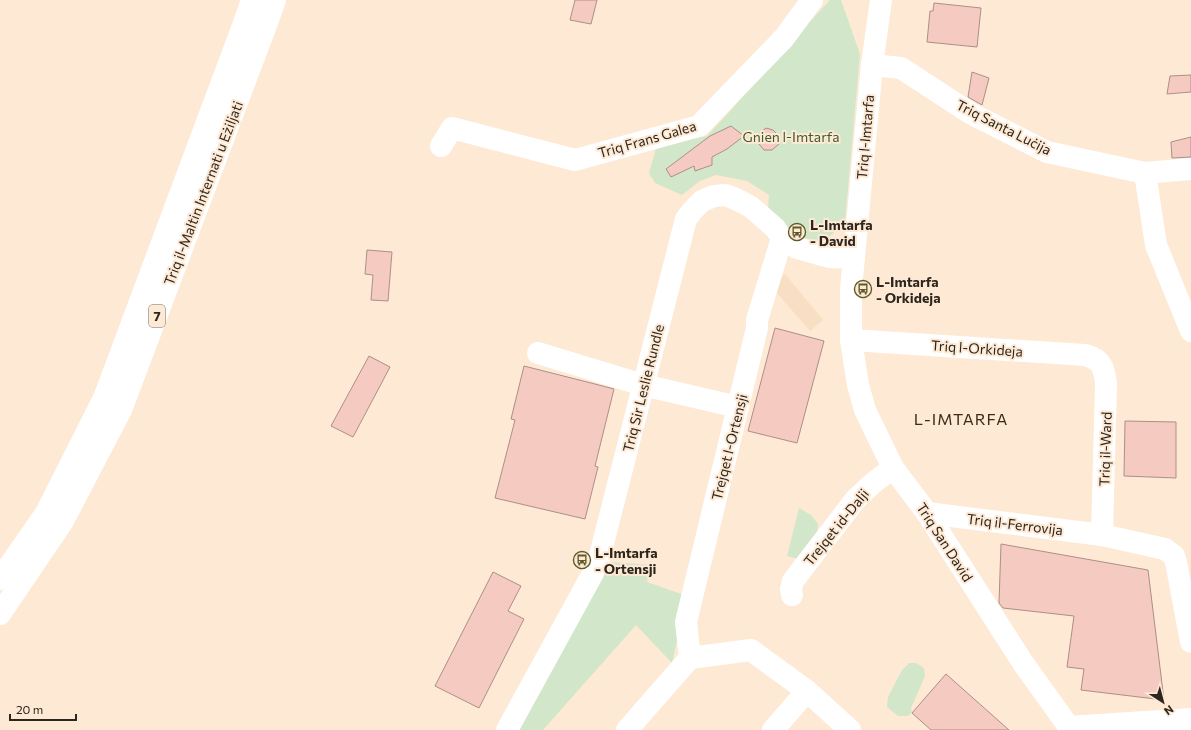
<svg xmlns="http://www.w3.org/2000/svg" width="1191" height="730" viewBox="0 0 1191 730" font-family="Commissioner,sans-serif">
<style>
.built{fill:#f8dec3}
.green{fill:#d2e7c9}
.building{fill:#f4cac1;stroke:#ac8f89}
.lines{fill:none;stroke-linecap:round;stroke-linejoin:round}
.street{stroke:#fff;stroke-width:22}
.secondary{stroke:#fff;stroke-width:22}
.highway{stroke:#fff;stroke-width:22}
.labels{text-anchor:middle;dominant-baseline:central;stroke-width:4;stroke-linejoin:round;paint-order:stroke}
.shield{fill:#fee9d4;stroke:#6c6055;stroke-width:1}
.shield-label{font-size:13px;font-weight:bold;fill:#2d261e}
.street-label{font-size:14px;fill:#2d261e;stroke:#fee9d4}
.park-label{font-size:14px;fill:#3d5c2e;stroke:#fee9d4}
.poi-label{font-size:14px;font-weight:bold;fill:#2d261e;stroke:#fee9d4;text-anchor:start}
.quarter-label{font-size:16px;letter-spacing:1px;fill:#3b2b1b;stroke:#fee9d4}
</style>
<rect width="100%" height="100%" fill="#fee9d4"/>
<polygon class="built" points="785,274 823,320 810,331 771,286"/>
<g class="green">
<polygon points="830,0 841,0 860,54 845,222 824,242 790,235 768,209 769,195 747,181 716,175 700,181 682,195 655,183 649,173 657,145 683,141 707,136 733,108 761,74"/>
<polygon points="799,508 811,515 818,524 817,537 799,559 787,556"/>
<polygon points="611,562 653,565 647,582 687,596 672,663 636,625 543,730 517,730"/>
<polygon points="909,663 916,663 924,668 925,676 911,708 912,713 907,716 898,716 887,707 888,697 902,670"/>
</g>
<g class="building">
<polygon points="575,0 597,0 591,24 570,20"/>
<polygon points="934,3 981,8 977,47 927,42 930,11 933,11"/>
<polygon points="972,72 989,78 982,105 968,97"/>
<polygon points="1191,75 1191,92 1167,94 1170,76"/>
<polygon points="731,126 744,136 727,149 712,157 712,165 695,171 694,166 671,177 666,169 710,136"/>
<polygon points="766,128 773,130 779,136 779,144 772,150 764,150 754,138"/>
<polygon points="1191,137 1191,157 1172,158 1171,142"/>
<polygon points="367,250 392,252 388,301 371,300 373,275 365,274"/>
<polygon points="775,328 824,341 797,443 748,431"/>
<polygon points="369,356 390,367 353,437 331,426"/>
<polygon points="524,366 595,384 614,389 595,466 598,467 585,519 495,498 515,420 511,419"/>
<polygon points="1125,421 1176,422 1176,478 1124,476"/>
<polygon points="1001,544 1148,570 1164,700 1081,690 1084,669 1067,667 1074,616 1003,608 999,603"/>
<polygon points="493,572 521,586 508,611 524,619 479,708 435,686"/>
<polygon points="946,674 1009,730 931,730 912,713"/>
</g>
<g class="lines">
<g class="street">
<polyline points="872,65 901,68 970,113 1047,152 1145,173 1191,169"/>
<polyline points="441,146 452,128 575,160 699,126 784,38 812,0"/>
<polyline points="1145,173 1156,245 1191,331"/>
<path d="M851,340l234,15c16,4 19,12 21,28l-4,152"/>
<polyline points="538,353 643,385 738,407"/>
<polyline points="927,513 1102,535 1165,549 1174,556 1176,562 1191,642"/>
<polyline points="792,595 791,589 793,581 855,500 873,483 893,468"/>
<polyline points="690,658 686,622 757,328 757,320 782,238"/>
<polyline points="1069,727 1191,719"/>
<polyline points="507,730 592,575 599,559 686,219 693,210 702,201 714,196 726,195 738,200 751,207 775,228 782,238 797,248 829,257 854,258"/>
<polyline points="627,730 690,658 751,650 807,691 850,730"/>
<polyline points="773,730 807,691"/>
</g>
<polyline class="secondary" points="881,0 872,65 851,289 851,340 858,385 865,410 893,468 927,513 1023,663 1071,730"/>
<g class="highway">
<polyline points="0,579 46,513 104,398 244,23 252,0"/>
<polyline points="0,614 63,521 121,410 265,28 275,0"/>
</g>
</g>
<defs>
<g id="bus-ring" transform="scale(0.9)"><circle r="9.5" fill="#fee9d4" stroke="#5e5b28" stroke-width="1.5"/><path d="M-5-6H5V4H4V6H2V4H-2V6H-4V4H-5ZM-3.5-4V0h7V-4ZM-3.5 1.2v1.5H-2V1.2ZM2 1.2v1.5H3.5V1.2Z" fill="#5e5b28"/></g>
</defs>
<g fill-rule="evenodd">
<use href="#bus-ring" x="797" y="232"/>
<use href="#bus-ring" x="863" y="289"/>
<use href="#bus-ring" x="582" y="560"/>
</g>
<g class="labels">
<rect class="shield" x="149" y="305" width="16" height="22" rx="3"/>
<g class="shield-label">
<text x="157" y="316">7</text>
</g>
<g class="street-label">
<text transform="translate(1004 127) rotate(27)">Triq Santa Luċija</text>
<text transform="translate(865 137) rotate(-85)">Triq l-Imtarfa</text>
<text transform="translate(647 139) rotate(-16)">Triq Frans Galea</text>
<text transform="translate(203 193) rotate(-69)">Triq il-Maltin Internati u Eżiljati</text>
<text transform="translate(977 348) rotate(4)">Triq l-Orkideja</text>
<text transform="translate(643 388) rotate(-76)">Triq Sir Leslie Rundle</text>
<text transform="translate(729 447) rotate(-76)">Trejqet l-Ortensji</text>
<text transform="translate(1105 449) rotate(-88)">Triq il-Ward</text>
<text transform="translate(1015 524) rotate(7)">Triq il-Ferrovija</text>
<text transform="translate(836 527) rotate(-51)">Trejqet id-Dalji</text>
<text transform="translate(945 542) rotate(57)">Triq San David</text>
</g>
<g class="park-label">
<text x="791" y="136">Gnien l-Imtarfa</text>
</g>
<g class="poi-label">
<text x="810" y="224">L-Imtarfa<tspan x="810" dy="16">- David</tspan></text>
<text x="876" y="281">L-Imtarfa<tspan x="876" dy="16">- Orkideja</tspan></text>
<text x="595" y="552">L-Imtarfa<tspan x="595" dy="16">- Ortensji</tspan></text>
</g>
<g class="quarter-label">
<text x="961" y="418">L-IMTARFA</text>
</g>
</g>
<g transform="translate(1163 702) rotate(144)" stroke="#fee9d4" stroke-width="3" paint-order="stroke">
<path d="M0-3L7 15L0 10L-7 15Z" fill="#2d261e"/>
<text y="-6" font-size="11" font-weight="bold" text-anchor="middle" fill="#2d261e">N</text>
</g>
<path d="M10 714v6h66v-6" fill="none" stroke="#2d261e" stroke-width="2"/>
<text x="16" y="714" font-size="12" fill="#2d261e" stroke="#fee9d4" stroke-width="3" paint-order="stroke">20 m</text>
</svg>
